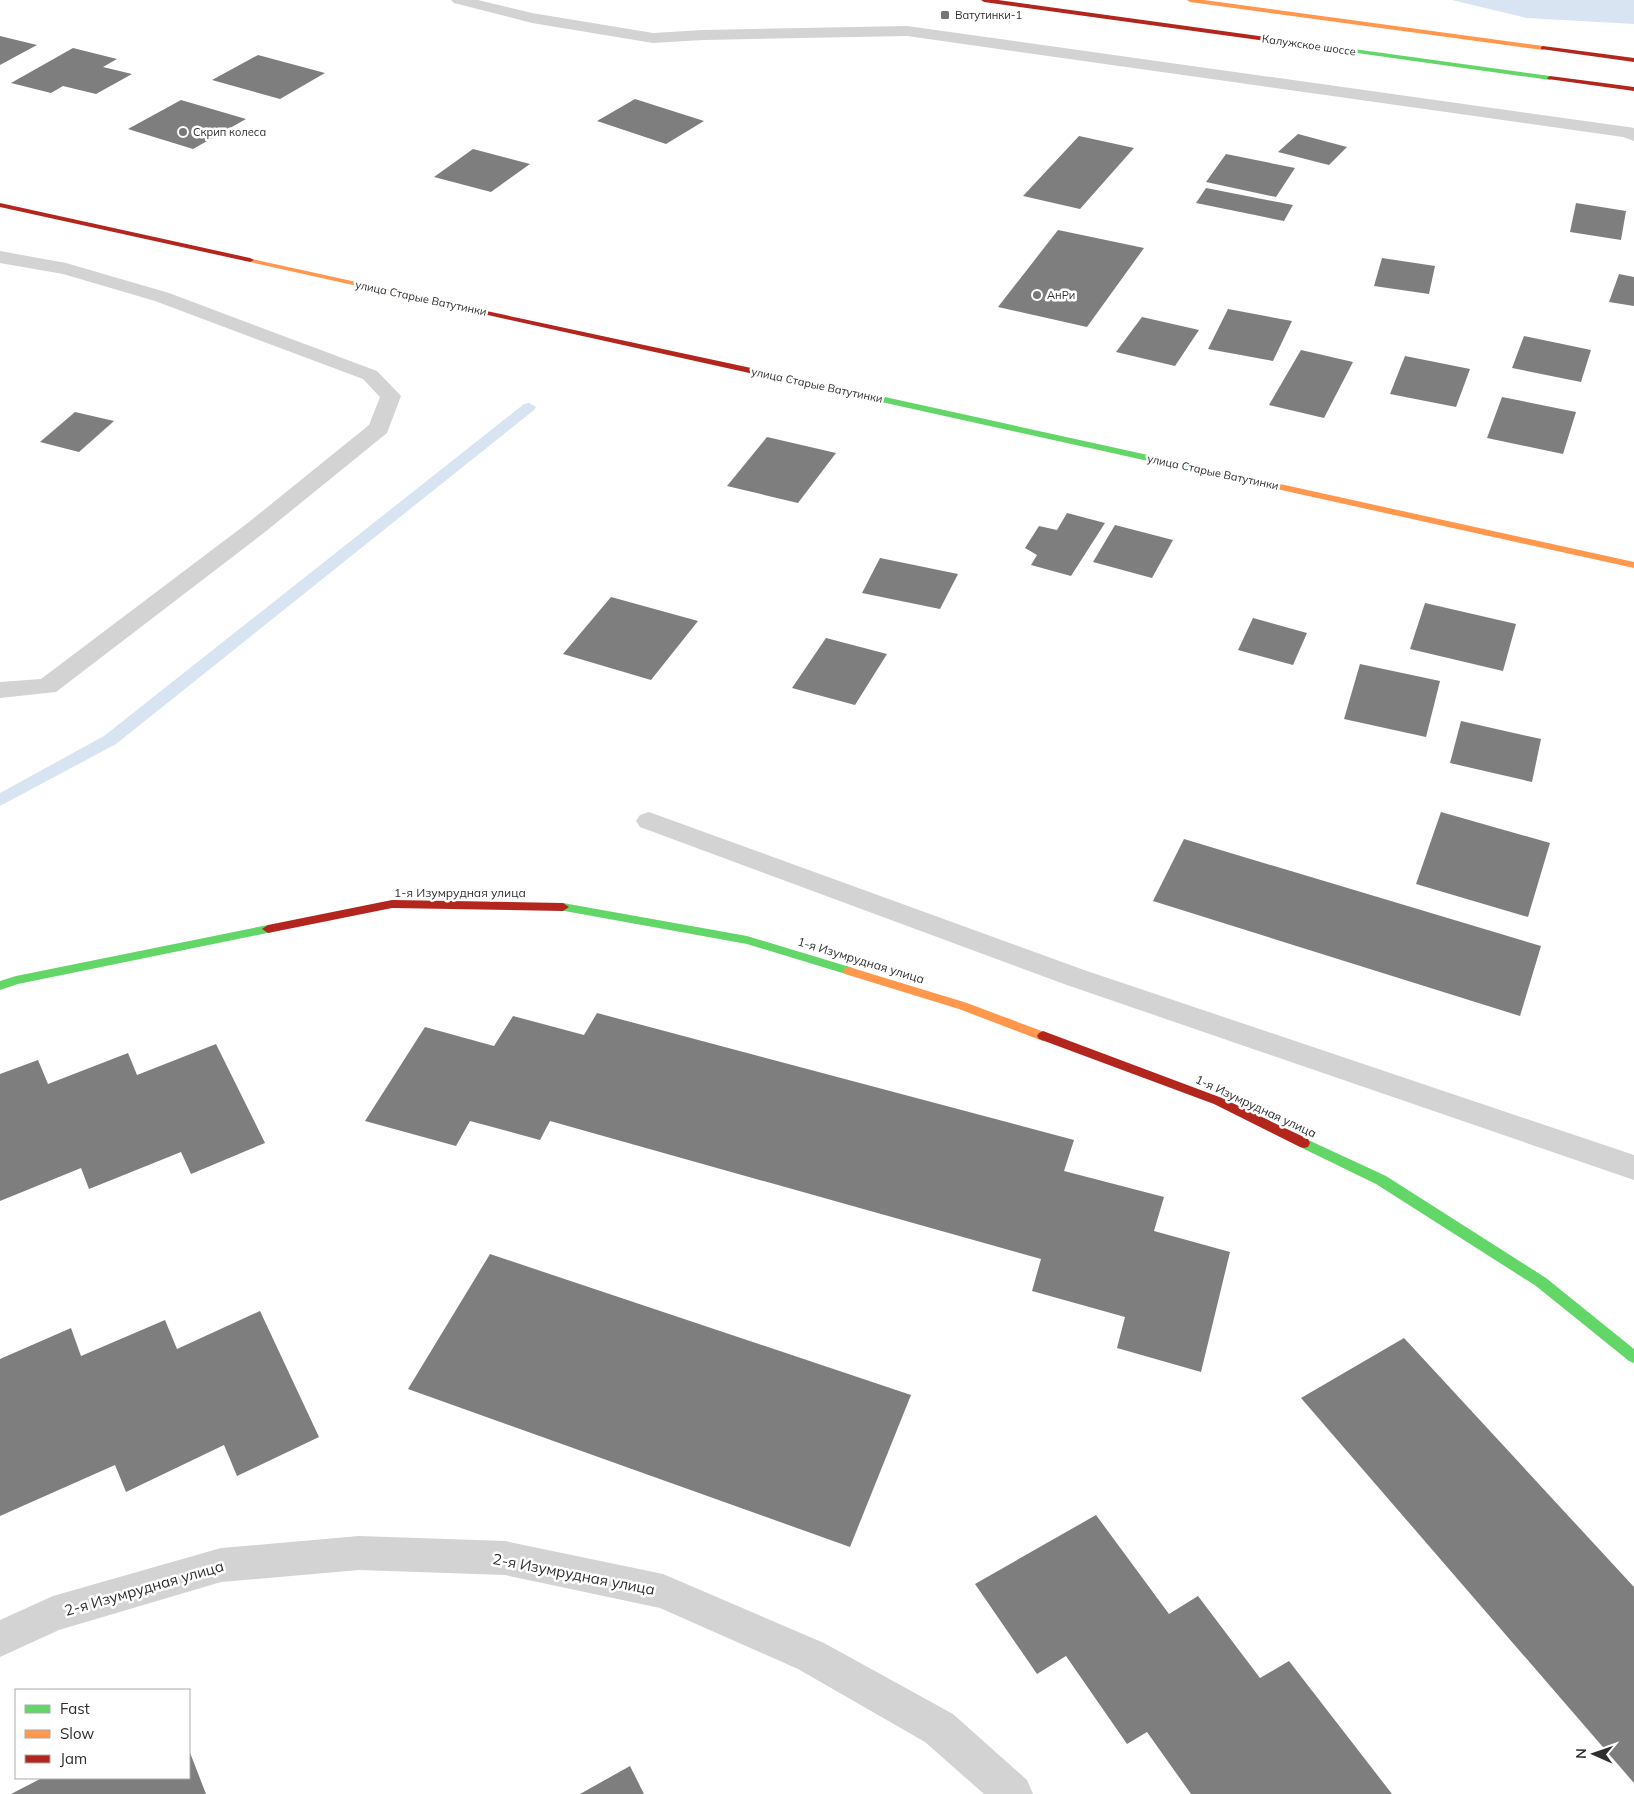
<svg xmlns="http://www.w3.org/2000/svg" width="1634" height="1794" viewBox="0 0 1634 1794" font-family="Mulish,sans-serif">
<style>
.water{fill:#d8e4f2}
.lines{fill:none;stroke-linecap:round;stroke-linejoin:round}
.stream{fill:#d8e4f2;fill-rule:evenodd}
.building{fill:#7e7e7e}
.lane{fill:#d3d3d3;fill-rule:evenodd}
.street{fill:#d3d3d3;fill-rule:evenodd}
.fast{fill:#63d668;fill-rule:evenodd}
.slow{fill:#ff974d;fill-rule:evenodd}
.jam{fill:#b3261e;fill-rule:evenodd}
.poi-dot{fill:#777;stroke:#fff;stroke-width:2}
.labels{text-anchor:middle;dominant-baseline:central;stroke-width:5;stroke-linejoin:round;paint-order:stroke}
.far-poi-label{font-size:11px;fill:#2e2e2e;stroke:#fff;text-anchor:start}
.far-street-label{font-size:11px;fill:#2e2e2e;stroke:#fff}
.street-label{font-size:12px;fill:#2e2e2e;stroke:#fff}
.near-street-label{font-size:15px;fill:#2e2e2e;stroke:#fff}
</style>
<rect width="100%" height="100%" fill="#fff"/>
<polygon class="water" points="1452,0 1634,0 1634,24 1527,18"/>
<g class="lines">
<polygon class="stream" points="529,403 536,407 534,410 116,744 0,806 0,793 104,736 524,404"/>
</g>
<g class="building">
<polygon points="0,36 37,45 0,65"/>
<polygon points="73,48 117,59 103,67 132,74 96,94 63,86 51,93 11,83"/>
<polygon points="258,55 325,73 280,99 212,80"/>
<polygon points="635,99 704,121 666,144 597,121"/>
<polygon points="181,100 246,119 193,149 128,129"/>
<polygon points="1298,134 1347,147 1329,165 1278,152"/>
<polygon points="1079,136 1134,148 1080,209 1023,196"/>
<polygon points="473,149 530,164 491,192 434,177"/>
<polygon points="1226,154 1295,168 1276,197 1206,182"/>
<polygon points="1206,188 1293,205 1284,221 1196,203"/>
<polygon points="1576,203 1626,211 1621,240 1570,232"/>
<polygon points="1058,230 1144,248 1087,327 998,307"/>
<polygon points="1382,258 1435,266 1429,294 1374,286"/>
<polygon points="1619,274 1634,277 1634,306 1609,302"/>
<polygon points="1228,309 1292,321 1273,361 1208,349"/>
<polygon points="1142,317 1199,330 1175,366 1116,352"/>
<polygon points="1524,336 1591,350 1581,382 1512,368"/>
<polygon points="1301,350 1353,362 1324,418 1269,405"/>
<polygon points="1405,356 1470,369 1456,407 1390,394"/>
<polygon points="1502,397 1576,412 1563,454 1487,438"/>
<polygon points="75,412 114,421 79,452 40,442"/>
<polygon points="767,437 836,453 798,503 727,486"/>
<polygon points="1067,513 1105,523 1071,576 1031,565 1037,555 1025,548 1039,526 1057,530"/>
<polygon points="1115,525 1173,540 1152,578 1093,562"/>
<polygon points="880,558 958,574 940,609 862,593"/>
<polygon points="611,597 698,621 651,680 563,654"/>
<polygon points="1425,603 1516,624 1503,671 1410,649"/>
<polygon points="1253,618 1307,633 1293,665 1238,650"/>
<polygon points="826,638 887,654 855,705 792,688"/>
<polygon points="1360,664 1440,681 1426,737 1344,719"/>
<polygon points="1461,721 1541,739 1532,782 1450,763"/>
<polygon points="1441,812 1550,843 1528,917 1416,884"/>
<polygon points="1184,839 1541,946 1520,1016 1153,901"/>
<polygon points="597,1013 1074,1140 1064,1171 1164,1197 1154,1231 1230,1252 1201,1372 1117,1348 1125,1317 1032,1291 1041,1259 550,1121 540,1140 470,1121 456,1146 365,1121 425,1027 494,1046 513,1016 584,1035"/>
<polygon points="216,1044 265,1143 191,1174 181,1152 89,1189 81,1168 0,1201 0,1074 38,1060 48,1084 128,1053 137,1075"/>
<polygon points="490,1254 911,1395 850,1547 408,1389"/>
<polygon points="260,1311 319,1437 237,1476 224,1445 126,1492 115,1465 0,1516 0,1359 71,1328 81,1356 165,1320 177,1349"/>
<polygon points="1404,1338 1634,1587 1634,1783 1301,1398"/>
<polygon points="1096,1515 1169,1614 1198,1596 1260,1678 1289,1661 1392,1794 1191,1794 1147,1732 1127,1744 1066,1656 1037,1674 975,1584"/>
<polygon points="189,1750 206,1794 11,1794 42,1778 189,1778"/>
<polygon points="630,1766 644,1794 580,1794"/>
</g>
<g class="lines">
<g class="lane">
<polygon points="907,26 1628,127 1634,128 1634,141 1623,137 907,36 703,40 697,38 695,35 697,32 703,30"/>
<polygon points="0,251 66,263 169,293 377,371 401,396 387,433 265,532 56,692 0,698 0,682 41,679 249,522 369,425 380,397 363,379 155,301 63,274 0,263"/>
</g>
<g class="street">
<polygon points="451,0 478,0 532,13 653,33 703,30 709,32 711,35 709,38 703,40 653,43 532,23 454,3"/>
<polygon points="649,812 1084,970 1634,1155 1634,1180 1064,984 640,827 636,821 640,815"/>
<polygon points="359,1536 505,1541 663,1574 824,1643 953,1714 1027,1780 1033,1794 984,1794 925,1742 798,1669 660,1608 505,1575 359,1570 221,1582 59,1630 0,1657 0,1620 53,1596 221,1548"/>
</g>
<g class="fast">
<polygon points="1266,37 1550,76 1553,78 1550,80 1264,40 1263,39"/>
<polygon points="812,381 1198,466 1202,469 1198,472 809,386 808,384"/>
<polygon points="563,903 747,936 853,968 855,971 853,974 849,975 747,944 559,910 557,907"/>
<polygon points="268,925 272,926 274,929 272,932 18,984 0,990 0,981 16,976"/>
<polygon points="1304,1138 1386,1176 1546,1278 1634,1349 1634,1363 1629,1361 1536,1286 1376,1184 1300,1147 1298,1143 1300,1139"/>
</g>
<g class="slow">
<polygon points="1187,0 1204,0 1543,46 1546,48 1543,50 1190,2"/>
<polygon points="247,258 452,303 456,305 452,307 250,262 246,260"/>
<polygon points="1198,466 1634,562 1634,568 1195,471 1195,467"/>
<polygon points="849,967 967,1003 1047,1033 1049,1036 1047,1039 1043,1041 959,1009 845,974 843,971 845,968"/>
</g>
<g class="jam">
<polygon points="981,0 998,0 1266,37 1269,39 1266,41 984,2"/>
<polygon points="1543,46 1634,58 1634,62 1541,49 1541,47"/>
<polygon points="1550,76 1634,87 1634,91 1548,79 1547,78"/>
<polygon points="0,203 250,258 254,260 250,262 0,207"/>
<polygon points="449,303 812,381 816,384 812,387 452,307 449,307"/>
<polygon points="392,900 563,903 569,907 563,911 392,908 268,933 262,929 268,925"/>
<polygon points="1043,1031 1222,1098 1308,1139 1310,1143 1308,1147 1304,1148 1300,1147 1214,1104 1039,1039 1037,1036 1039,1033"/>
</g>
</g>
<g class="poi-dot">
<rect x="940" y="10" width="10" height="10" rx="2.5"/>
<circle cx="183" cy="132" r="5"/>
<circle cx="1037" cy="295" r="5"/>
</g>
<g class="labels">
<g class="far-poi-label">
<text x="955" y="15">Ватутинки-1</text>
<text x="193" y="132">Скрип колеса</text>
<text x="1047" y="295">АнРи</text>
</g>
<g class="far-street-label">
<text transform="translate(1309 45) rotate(8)">Калужское шоссе</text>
<text transform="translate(421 298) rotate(12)">улица Старые Ватутинки</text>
<text transform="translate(817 385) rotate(12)">улица Старые Ватутинки</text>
<text transform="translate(1213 472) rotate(12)">улица Старые Ватутинки</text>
</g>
<g class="street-label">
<text x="460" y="892">1-я Изумрудная улица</text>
<text transform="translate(861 960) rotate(17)">1-я Изумрудная улица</text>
<text transform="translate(1256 1106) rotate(25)">1-я Изумрудная улица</text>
</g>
<g class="near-street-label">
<text transform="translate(574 1574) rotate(11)">2-я Изумрудная улица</text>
<text transform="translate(144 1588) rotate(-16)">2-я Изумрудная улица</text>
</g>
</g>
<rect x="15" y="1689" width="175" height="90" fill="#ffffff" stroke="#ababab"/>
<rect x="25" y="1705" width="25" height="8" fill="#63d668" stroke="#ababab"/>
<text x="60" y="1714" font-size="15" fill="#2e2e2e">Fast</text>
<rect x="25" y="1730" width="25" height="8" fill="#ff974d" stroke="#ababab"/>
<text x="60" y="1739" font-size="15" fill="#2e2e2e">Slow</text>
<rect x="25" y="1755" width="25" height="8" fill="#b3261e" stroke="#ababab"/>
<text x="60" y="1764" font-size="15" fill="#2e2e2e">Jam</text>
<g transform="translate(1594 1754) rotate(272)" stroke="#ffffff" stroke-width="4" paint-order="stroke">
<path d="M0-4L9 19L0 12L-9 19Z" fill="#2e2e2e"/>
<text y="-8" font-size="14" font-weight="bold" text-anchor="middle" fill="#2e2e2e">N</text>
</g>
</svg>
